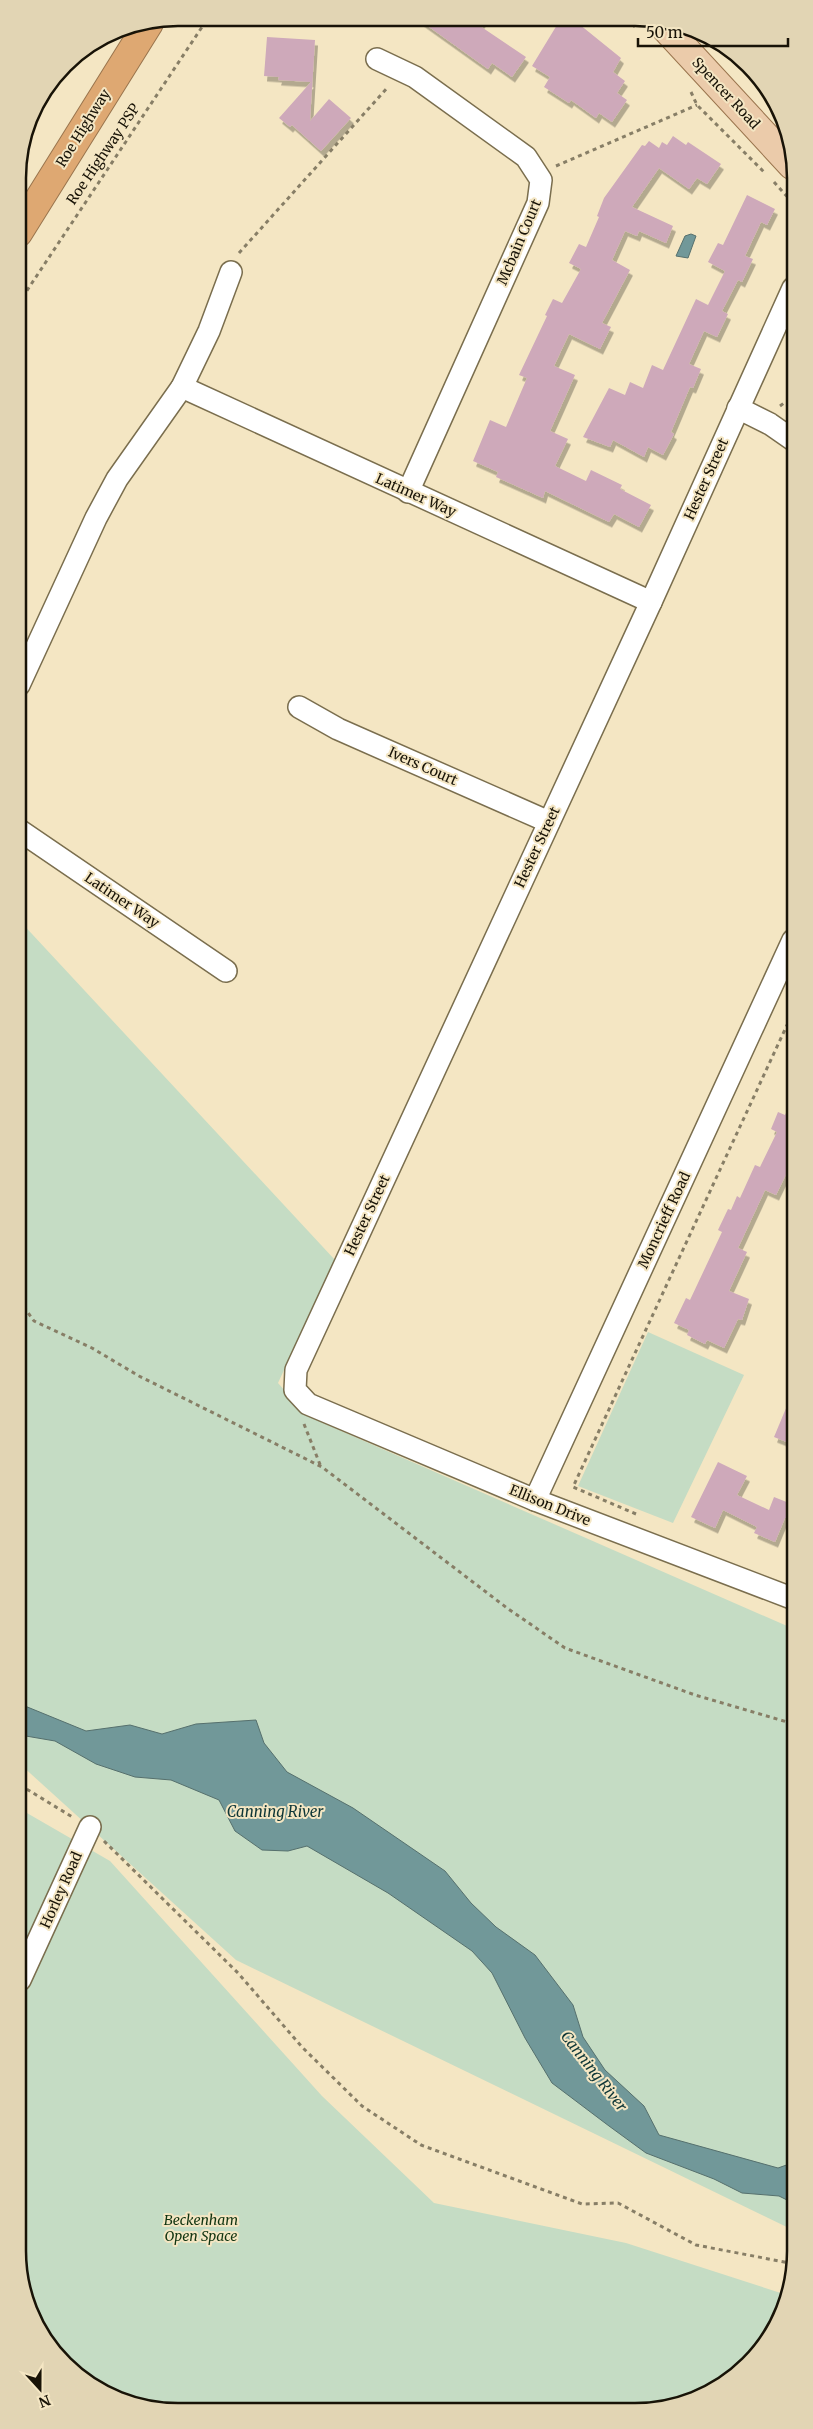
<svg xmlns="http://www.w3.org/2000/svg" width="813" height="2429" viewBox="0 0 813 2429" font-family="Merriweather,serif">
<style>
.green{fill:#c5dcc4}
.water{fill:#719899;stroke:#56706d}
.building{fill:#cea9ba;filter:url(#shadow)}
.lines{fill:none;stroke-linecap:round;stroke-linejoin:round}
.street-casing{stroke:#7a6e4e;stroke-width:24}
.primary-casing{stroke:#99744d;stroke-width:30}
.highway-casing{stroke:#99744d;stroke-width:30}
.path{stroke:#877e66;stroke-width:3;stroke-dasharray:4 4;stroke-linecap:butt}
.street{stroke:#fff;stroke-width:21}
.primary{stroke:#ebcbaa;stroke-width:28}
.highway{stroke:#dea872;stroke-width:28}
.labels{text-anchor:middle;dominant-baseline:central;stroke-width:4;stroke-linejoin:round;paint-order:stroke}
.street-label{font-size:14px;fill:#181307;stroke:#f4e6c3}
.park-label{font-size:14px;font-style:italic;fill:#103411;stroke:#f4e6c3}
.water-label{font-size:15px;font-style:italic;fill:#0e3637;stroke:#f4e6c3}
.rim{fill:none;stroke:#181307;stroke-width:2.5}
</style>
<defs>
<filter id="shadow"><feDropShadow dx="3" dy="5.5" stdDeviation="0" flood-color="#0004"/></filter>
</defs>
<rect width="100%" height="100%" fill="#f4e6c3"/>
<g class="green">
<polygon points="19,920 335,1260 278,1383 307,1416 794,1629 795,2231 236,1960 20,1764"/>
<polygon points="648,1332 744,1375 673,1523 578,1486"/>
<polygon points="20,1809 110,1861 322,2096 434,2203 626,2243 787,2295 783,2312 756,2356 715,2390 666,2408 147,2408 107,2395 65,2365 39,2331 21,2282"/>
</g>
<g class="water">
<polygon points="691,234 696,236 688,258 676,256 685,236"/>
<polygon points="20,1704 86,1731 130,1725 162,1734 196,1724 256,1720 264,1743 287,1772 353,1808 445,1871 471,1903 496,1927 535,1955 573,2005 583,2037 605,2070 644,2106 659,2135 778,2168 795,2162 795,2204 779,2196 742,2193 714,2179 646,2153 609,2126 552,2083 525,2038 492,1973 472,1951 388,1893 307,1846 288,1851 262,1850 235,1831 219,1800 171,1780 135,1777 96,1764 55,1741 20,1735"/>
</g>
<g class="building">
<polygon points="418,19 484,19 480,26 526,57 512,77 492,63 488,69"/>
<polygon points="560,20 574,20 621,58 613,72 625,81 617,93 627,100 612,122 599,113 596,118 571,100 569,103 544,87 550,77 532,66"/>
<polygon points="267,37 315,40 310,121 329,99 351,118 321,151 292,125 290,127 279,118 311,82 278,80 279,77 264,76"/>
<polygon points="673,136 686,145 688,142 721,164 707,184 697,178 689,189 659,168 632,207 673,226 666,243 639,231 637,236 625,231 612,260 630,270 602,323 611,327 600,349 569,334 554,366 575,375 550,431 568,439 555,466 586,481 591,470 622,485 620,489 651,505 639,527 614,514 609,522 545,491 543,498 496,477 498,472 473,461 490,420 506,427 527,378 519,375 547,316 545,315 553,299 562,303 581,269 569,263 579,244 586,247 599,217 597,216 604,198 642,145 645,146 649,141 659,148 662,142 667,145"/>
<polygon points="747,195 775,209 767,225 761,222 745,256 753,259 742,282 738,280 722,311 728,314 717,337 704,331 689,364 701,369 693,388 690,387 671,432 674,434 663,455 648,447 644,457 613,440 610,447 583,437 609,388 625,395 630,382 643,388 652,365 663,370 696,299 708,305 725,271 708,262 718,243 723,245"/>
<polygon points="794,1096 794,1158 776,1195 765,1190 738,1248 747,1252 729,1291 749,1299 742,1320 738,1319 724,1348 707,1340 705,1344 687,1335 689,1330 674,1323 686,1298 690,1300 722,1232 718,1230 728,1209 731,1210 737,1196 740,1198 755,1165 760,1167 777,1132 771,1129 778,1112 785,1115"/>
<polygon points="794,1389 794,1445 774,1437"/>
<polygon points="718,1462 747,1476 737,1495 769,1510 774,1497 794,1505 794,1518 785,1518 775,1542 754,1533 757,1527 723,1510 715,1528 691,1517"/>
</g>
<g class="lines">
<g class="street-casing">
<g id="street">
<polyline points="377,59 415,77 526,157 541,180 538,203 408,492"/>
<polyline points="793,288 651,602 296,1370 295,1390 308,1404 535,1500 794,1599"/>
<polyline points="182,387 651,602"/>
<polyline points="738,408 770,424 793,440"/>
<polyline points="19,685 96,518 117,479 182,387 209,331 231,272"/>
<polyline points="299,707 338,729 549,822"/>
<polyline points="19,830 226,971"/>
<polyline points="535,1500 793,940"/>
<polyline points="20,1980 90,1827"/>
</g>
</g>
<g class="primary-casing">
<polyline id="primary" points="659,21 792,165"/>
</g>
<g class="highway-casing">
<polyline id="highway" points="18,233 149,23"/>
</g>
<g class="path">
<polyline points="629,20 635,27"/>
<polyline points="691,92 697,105 766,174"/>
<polyline points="556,166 697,105"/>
<polyline points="774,182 792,202"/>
<polyline points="239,253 388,87"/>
<polyline points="18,304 208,18"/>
<polyline points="780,406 784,403 793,409"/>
<polyline points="19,1300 34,1321 92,1348 139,1376 322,1467 507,1608 565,1648 695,1695 794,1724"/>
<polyline points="304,1424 321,1467"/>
<polyline points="636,1514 573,1487 794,1010"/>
<polyline points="20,1785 74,1818"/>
<polyline points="104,1841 238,1973 302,2047 362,2106 421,2145 582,2204 618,2203 696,2245 795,2264"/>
</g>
<use href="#street" class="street"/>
<use href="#primary" class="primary"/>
<use href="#highway" class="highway"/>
</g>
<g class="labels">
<g class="street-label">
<text transform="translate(726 93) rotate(47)">Spencer Road</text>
<text transform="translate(83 128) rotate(-58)">Roe Highway</text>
<text transform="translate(103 154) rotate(-56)">Roe Highway PSP</text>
<text transform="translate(519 242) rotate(-67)">Mcbain Court</text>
<text transform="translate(706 479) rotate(-66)">Hester Street</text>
<text transform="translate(416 495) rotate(24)">Latimer Way</text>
<text transform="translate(423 766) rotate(24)">Ivers Court</text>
<text transform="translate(537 847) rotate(-65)">Hester Street</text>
<text transform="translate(122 900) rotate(34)">Latimer Way</text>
<text transform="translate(367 1215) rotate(-65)">Hester Street</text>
<text transform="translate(664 1220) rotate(-65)">Moncrieff Road</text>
<text transform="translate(550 1505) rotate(22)">Ellison Drive</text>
<text transform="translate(61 1890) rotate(-66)">Horley Road</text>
</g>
<g class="park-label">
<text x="201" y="2220">Beckenham<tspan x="201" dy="16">Open Space</tspan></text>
</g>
<g class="water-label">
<text x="275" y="1811">Canning River</text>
<text transform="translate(594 2071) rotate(52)">Canning River</text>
</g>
</g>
<path d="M0 0H813V2429H0ZM178 26H635A152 152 0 0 1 787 178V2251A152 152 0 0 1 635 2403H178A152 152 0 0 1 26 2251V178A152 152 0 0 1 178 26Z" fill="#e2d5b4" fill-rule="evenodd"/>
<path class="rim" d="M178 26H635A152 152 0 0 1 787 178V2251A152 152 0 0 1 635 2403H178A152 152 0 0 1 26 2251V178A152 152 0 0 1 178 26Z"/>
<g transform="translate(40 2389) rotate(159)" stroke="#f4e6c3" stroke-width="4" paint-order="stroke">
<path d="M0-4L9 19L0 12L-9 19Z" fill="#181307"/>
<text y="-8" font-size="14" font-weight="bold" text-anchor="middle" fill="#181307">N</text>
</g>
<path d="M638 38v8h150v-8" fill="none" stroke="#181307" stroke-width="2.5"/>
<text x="646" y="38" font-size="15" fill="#181307" stroke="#f4e6c3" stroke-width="4" paint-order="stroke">50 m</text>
</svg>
